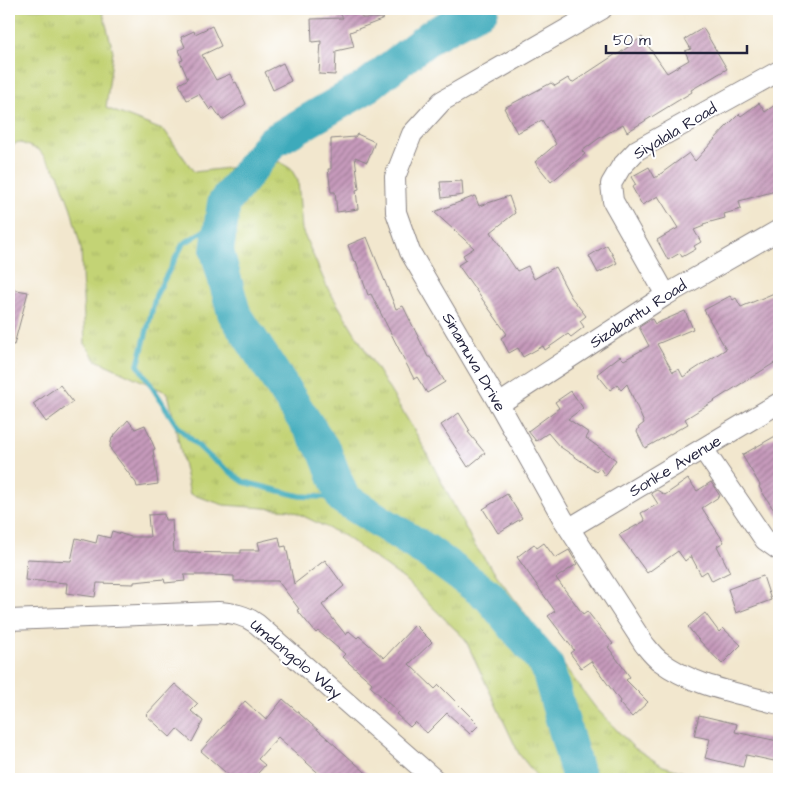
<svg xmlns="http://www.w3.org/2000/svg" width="788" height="788" viewBox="0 0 788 788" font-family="'Architects Daughter',sans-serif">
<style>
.grass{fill:url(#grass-tufts);stroke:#727a58}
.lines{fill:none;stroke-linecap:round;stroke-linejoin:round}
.stream{stroke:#3caabb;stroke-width:5.5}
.river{stroke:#3caabb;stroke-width:34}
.building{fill:url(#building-hatch)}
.street-casing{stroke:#8a8484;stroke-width:22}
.street{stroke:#fff;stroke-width:20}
.labels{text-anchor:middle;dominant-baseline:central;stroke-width:4;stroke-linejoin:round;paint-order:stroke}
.street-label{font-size:16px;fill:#22223b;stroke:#fff}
</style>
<defs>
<pattern id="grass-tufts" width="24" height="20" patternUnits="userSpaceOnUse" patternTransform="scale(1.25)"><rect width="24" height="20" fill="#c3d375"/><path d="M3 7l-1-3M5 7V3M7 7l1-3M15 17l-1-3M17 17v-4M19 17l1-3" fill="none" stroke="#a7b566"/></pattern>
<pattern id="building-hatch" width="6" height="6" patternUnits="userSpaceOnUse" patternTransform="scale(1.25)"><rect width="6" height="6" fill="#c69abb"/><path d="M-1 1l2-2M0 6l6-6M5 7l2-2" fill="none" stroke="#a07d99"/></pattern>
</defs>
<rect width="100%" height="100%" fill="#fff"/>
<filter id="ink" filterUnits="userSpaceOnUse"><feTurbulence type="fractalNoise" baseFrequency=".02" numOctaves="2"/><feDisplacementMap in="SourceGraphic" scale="10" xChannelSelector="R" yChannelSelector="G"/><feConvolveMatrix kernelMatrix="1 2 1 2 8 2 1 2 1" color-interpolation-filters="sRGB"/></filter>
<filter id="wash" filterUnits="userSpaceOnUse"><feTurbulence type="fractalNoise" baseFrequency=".0096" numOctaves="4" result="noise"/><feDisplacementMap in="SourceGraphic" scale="20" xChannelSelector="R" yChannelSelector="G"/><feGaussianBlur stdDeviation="1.12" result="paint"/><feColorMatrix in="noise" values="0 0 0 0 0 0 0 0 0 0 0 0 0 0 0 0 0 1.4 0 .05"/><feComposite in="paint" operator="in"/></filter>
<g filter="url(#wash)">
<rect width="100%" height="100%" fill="#f2e7ce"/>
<polygon class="grass" points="9,9 102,9 113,51 106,108 165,131 194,172 280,162 291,169 298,181 302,230 327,287 417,435 475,546 595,707 633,747 663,766 706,779 539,779 519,754 465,639 404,579 344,536 291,510 224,505 190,494 168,393 96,360 85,344 81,248 71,209 58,174 39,150 18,142 9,148"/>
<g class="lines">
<polyline class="stream" points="221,220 183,244 156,295 138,365 178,427 211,458 244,482 300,496 343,498"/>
<polyline class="river" points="482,9 431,36 366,87 272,142 224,203 217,251 234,313 325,452 343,498 427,551 489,596 547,666 579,779"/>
</g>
<g id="blocks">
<g class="building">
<polygon points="337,9 358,9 362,18 383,18 384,19 350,32 354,47 336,51 335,75 319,74 321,41 312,42 311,19 343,18"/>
<polygon points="212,26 221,46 202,55 216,80 230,74 234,83 236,82 246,104 222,120 213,107 210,110 199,94 187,100 179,84 188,79 180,61 183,60 179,50 185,47 181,37 194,31 195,34"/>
<polygon points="703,28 727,69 691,90 692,92 627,132 623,124 598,139 582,151 585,154 551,182 535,162 556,144 542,120 517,133 504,108 551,83 555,86 568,78 572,83 616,54 617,55 642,37 667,73 689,60 685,51 691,49 685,39"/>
<polygon points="283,63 291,81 273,90 265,72"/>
<polygon points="779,102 779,190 739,201 741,209 724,214 725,218 703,224 704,226 694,230 701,242 694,246 696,249 682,257 680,253 668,260 657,240 678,228 658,196 642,205 632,187 636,185 631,177 649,167 655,178 689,153 695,161 725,128 739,114 741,116 759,103 765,112"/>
<polygon points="357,134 375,142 367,162 355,157 359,189 356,190 358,209 337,212 335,192 331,192 328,169 331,169 331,139 355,137"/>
<polygon points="462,181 463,195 442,198 440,182"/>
<polygon points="475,196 479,206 509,196 515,213 491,232 517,271 528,266 534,279 555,267 571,297 586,316 580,321 584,327 571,337 568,334 545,350 543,346 523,357 518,348 509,353 501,338 507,334 458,265 466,260 463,255 474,248 434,212"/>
<polygon points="367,237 396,309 403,306 428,357 430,357 445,382 427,393 417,377 414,379 371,294 368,295 356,261 354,262 348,245"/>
<polygon points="607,245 617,263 598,273 589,256"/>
<polygon points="11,289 28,292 14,345 9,344 9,299"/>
<polygon points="779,291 779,360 685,419 688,424 645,448 637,432 639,427 644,423 627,384 621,390 617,385 610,390 597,374 620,356 624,360 649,346 639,327 652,319 655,324 685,311 693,329 657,344 673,372 679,369 683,377 726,349 704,310 730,296 733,300 736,298 741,307"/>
<polygon points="60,385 73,402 46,422 33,404"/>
<polygon points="571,391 583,408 568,419 589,433 586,438 616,460 605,476 600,468 596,471 559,446 548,433 536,441 528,431 559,408 555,402"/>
<polygon points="459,413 470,431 468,432 485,453 468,467 441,425"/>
<polygon points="128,420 135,429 145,425 155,449 153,450 158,484 137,487 136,483 111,450 110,446 112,438"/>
<polygon points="779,434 779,518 759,487 760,485 742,455"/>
<polygon points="688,479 697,491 711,482 720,496 702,508 724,542 717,546 730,572 712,581 707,571 701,575 691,556 685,561 678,551 647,573 619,535 645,521 641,513 658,504 651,493 657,490 665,495"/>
<polygon points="507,494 522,518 498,533 483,509"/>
<polygon points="164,514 165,520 172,520 174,552 241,553 241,550 260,550 258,542 279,537 281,547 286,546 294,584 325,560 344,586 322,605 346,635 349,631 357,638 359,636 384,658 415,625 432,642 409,664 435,689 439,685 479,725 470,734 447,713 427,733 415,722 410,727 396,714 398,712 370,686 372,683 342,657 345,654 318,631 316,633 297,610 299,609 278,581 234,581 234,576 213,575 184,575 185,581 165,583 164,579 134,582 134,584 97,583 95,597 66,593 67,583 25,580 27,559 71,561 76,538 96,543 98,535 110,538 112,531 131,537 150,537 148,515"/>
<polygon points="544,543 555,558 569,550 577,564 556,578 583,614 587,611 613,644 608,647 630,677 626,680 648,702 632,717 619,703 620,701 591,661 581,668 570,653 574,650 548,616 555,611 517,557 534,544 537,548"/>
<polygon points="763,576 771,600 736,613 728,589"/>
<polygon points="705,613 719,632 723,628 741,645 722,664 696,637 688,627"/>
<polygon points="175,684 198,704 191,711 203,721 192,742 177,729 170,737 146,715"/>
<polygon points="283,699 373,779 325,779 278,737 258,759 265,765 253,779 233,779 201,751 245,701 266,720"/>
<polygon points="699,715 737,724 735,732 778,741 774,761 746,755 743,767 705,758 710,739 694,736"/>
</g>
</g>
</g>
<g filter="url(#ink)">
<use href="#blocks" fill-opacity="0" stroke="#8a8484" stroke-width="1"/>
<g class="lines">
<g class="street-casing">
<g id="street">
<path d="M602,9l-160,92 -30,33 -17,43 1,35 14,40 89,152 64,115 81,125c5,6 10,13 16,17 34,26 79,32 119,43"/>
<polyline points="666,295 613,201 611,184 621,167 637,150 779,71"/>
<polyline points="499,404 666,295 779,230"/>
<polyline points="703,449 765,540 779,550"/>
<polyline points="570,528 779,403"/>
<path d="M9,620l209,-8c15,1 27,3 39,12l177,155"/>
</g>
</g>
<use href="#street" class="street"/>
</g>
</g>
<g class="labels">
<g class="street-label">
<text transform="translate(675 131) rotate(-31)">Siyalala Road</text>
<text transform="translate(638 314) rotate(-33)">Sizabantu Road</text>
<text transform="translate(474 362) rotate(60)">Sinamuva Drive</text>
<text transform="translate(675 466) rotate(-31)">Sonke Avenue</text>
<text transform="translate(296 659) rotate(40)">Umdongolo Way</text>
</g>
</g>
<rect width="788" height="788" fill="none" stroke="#fff" stroke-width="30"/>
<path d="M606 45v8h141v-8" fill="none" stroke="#22223b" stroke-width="2.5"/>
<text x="613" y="45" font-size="15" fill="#22223b" stroke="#ffffff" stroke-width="4" paint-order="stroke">50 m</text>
</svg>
